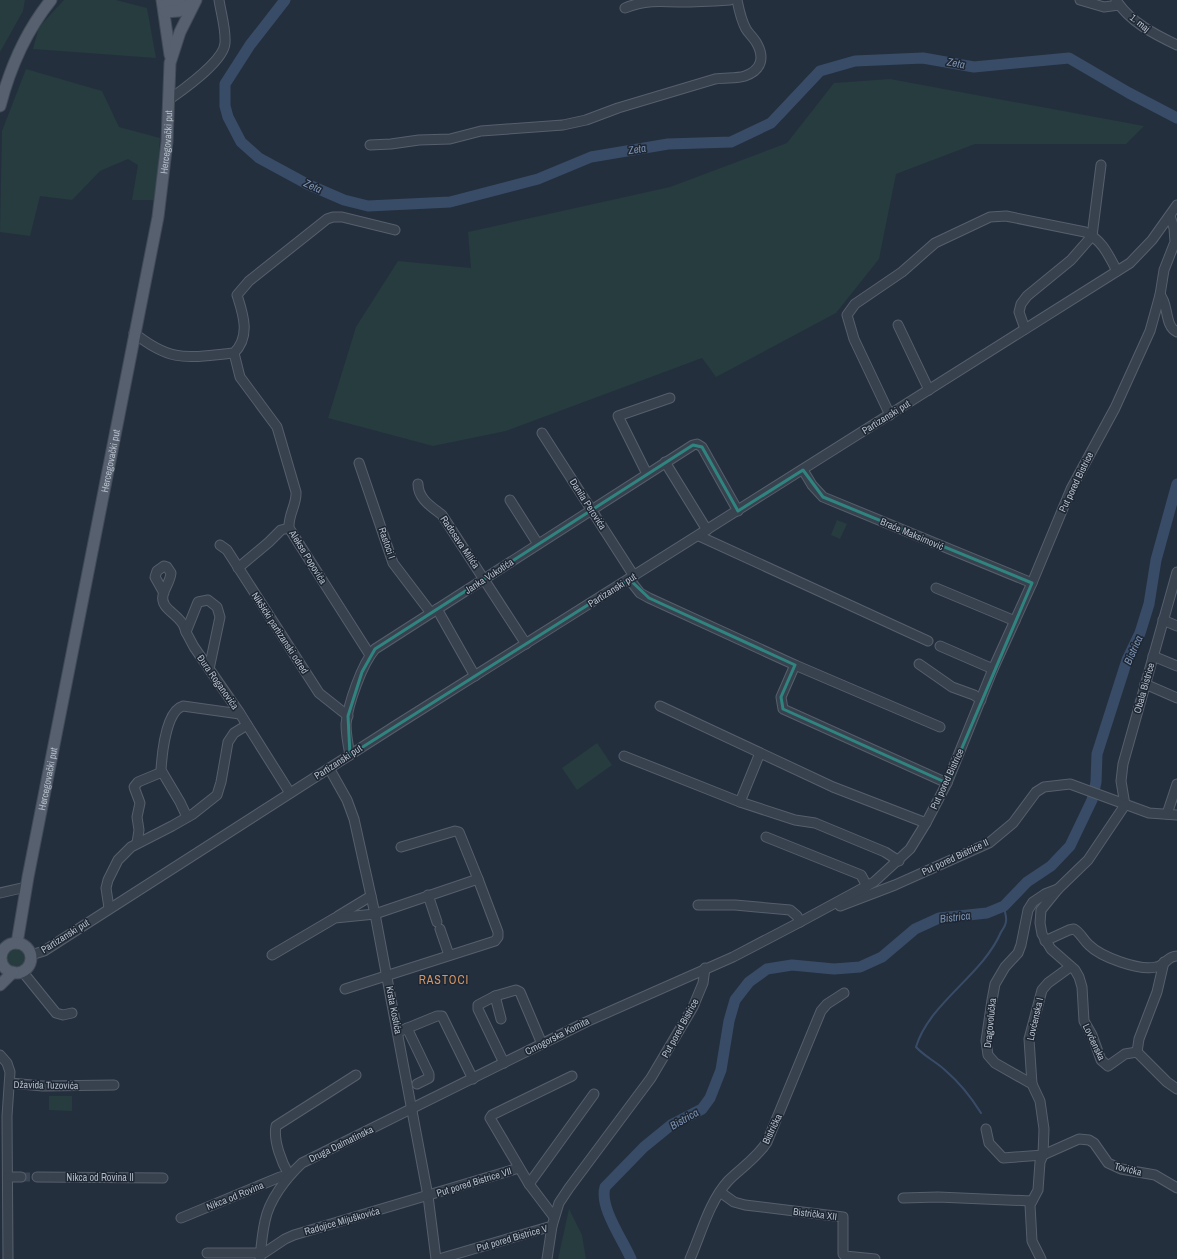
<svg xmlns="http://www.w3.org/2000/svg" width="1177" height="1259" viewBox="0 0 1177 1259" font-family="'Archivo Narrow',sans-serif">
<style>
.green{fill:#263c3f}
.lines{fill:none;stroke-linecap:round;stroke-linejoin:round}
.stream{stroke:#394c67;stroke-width:2}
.river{stroke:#394c67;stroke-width:11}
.minor-tunnel{stroke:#3a4453;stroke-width:9;stroke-dasharray:9 4.5;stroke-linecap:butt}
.minor-casing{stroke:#565f6c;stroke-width:11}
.major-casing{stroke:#414a57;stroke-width:13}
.minor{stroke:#38414e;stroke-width:9}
.major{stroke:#56606e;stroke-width:11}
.marked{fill:none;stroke:#308480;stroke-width:3;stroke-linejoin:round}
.labels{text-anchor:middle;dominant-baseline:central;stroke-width:3;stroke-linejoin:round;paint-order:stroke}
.street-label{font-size:10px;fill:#b4bcc9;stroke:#1d2633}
.water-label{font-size:11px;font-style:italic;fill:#7c92b1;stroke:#1d2633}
.quarter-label{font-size:12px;letter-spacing:1px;fill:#d59563;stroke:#1d2633}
</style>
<rect width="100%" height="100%" fill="#242f3e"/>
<g class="green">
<polygon points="0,0 25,0 23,11 0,52"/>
<polygon points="64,0 116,0 147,8 156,58 33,49 39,27"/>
<polygon points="26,69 102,91 119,127 160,138 156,200 132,200 138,165 128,159 100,171 72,200 40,196 30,236 0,232 2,131"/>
<polygon points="890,79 1144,126 1126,144 975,144 896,174 879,259 836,313 716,377 702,358 506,431 433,446 328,418 356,327 398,261 471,268 468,232 670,187 787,143 834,83"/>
<polygon points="837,520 847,524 840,539 831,535"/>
<polygon points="597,743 612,765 577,790 562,768"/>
<circle cx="16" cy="957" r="11"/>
<polygon points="49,1096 72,1096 72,1111 49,1110"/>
<polygon points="569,1209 582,1235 586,1259 558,1259"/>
</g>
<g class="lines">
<path class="stream" d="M981,1113c-10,-16 -21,-30 -35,-42 -9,-9 -21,-14 -30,-24 13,-44 67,-72 85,-115 2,-3 5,-7 5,-11 1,-4 -2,-11 -2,-15"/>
<g class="river">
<polyline points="285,0 250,45 225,84 225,106 228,117 241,142 259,158 307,184 344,200 368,206 450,202 538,179 591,157 668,144 731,142 771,123 820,71 855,61 923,58 974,67 1069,58 1129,93 1177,118"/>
<path d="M631,1259c-8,-19 -32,-52 -26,-72l39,-40 27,-22 31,-16 8,-11 11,-28 8,-49 6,-21 14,-18 18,-13 25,-4 42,4 26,-2 22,-10 33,-28 24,-11 48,-5 17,-7 23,-24 24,-16 19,-20 22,-46 4,-18 1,-28 30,-94 13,-27 9,-29 7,-44 21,-76"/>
</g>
<polyline class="minor-tunnel" points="21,1177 37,1177"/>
<g class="minor-casing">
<g id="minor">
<polyline points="1080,0 1104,7 1119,5"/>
<path d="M1116,0c14,22 38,34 61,45"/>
<path d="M625,8c19,-8 35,-7 55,-6 17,0 34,-1 50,-2"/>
<path d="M170,99c15,-11 54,-38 55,-56 1,-14 -4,-30 -6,-43"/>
<path d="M370,145l21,-1 28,-4 31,-1 31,-8 82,-6 23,-5 32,-12 97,-29c10,-2 21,0 30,-3 17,-6 20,-19 11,-34 -3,-5 -7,-8 -10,-13 -5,-9 -7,-19 -9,-29"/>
<path d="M1160,295c9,9 4,31 17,37"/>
<polyline points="898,325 929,390"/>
<polyline points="1025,329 1019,312 1021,304 1027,296 1071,260 1092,236 1101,165"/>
<path d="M134,333c39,31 54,24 100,20 17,-17 9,-39 3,-58l12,-14 78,-62 6,-2h9l53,13"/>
<path d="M234,353l6,24 37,50 19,65c1,12 -8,23 -7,36l81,127"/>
<path d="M890,415l-36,-76 -7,-24 8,-11 47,-32 33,-29 55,-26 16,-1 79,16c17,8 23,22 32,39"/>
<polyline points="542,433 634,576"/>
<polyline points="665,462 707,530"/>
<polyline points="359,463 393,563 431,613"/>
<polyline points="803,470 812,485 823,497 1032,583"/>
<polyline points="647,474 618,416 670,398"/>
<path d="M418,484c0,15 14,23 24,31l84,129"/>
<polyline points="510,500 538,544"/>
<polyline points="699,536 928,641"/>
<polyline points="220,545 227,550 319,693 348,716"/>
<polyline points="238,568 269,542 281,530 289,528"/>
<polyline points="629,579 640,593 649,598 795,665 940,727"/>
<polyline points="936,588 1015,621"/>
<path d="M164,593l-9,-16 2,-6 7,-5 3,1 4,6c-1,9 -6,14 -8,22 -3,13 13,18 19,28 2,2 3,6 4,9"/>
<polyline points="437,609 475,676"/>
<polyline points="1163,620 1177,626"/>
<polyline points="940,646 993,669"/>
<polyline points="1153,656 1177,666"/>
<polyline points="919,664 952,687 974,695 981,700"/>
<polyline points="795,665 781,697 783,709 947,783"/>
<polyline points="209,669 220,617 217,607 208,600 198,602 186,632 194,647 239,712 290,793"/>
<polyline points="1145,684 1177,698"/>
<polyline points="660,706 833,787 926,823"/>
<path d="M350,755c-2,-10 -4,-21 -4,-31 2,-20 16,-60 29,-75l318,-204 4,-1 5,3 36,64"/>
<polyline points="624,756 740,802 795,820 815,823 885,852 899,861"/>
<polyline points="329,768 347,800 354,819 375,914 428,1196 436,1259"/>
<polyline points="740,802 760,753"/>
<polyline points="1125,805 1121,781 1123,764 1177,572"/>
<polyline points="1167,814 1177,784"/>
<path d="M187,817l-7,-15 -19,-32c1,-16 5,-59 22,-64l57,8"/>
<polyline points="766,837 861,875 867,886"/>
<polyline points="137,843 139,830 137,817 140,803 134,787 138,782 162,772"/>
<polyline points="401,847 455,831 459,832 478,879"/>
<polyline points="1058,889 1041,910 1040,923 1042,934 1051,949 1075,970 1079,977 1082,987 1084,1021 1092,1035 1101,1060 1108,1066 1125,1054 1137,1052 1167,1082 1177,1089"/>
<polyline points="0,893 26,887"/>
<polyline points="428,895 437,922"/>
<polyline points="698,905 735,905 790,910 797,916 800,922"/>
<polyline points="840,906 895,885 989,843 1013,823 1036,792 1044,787 1070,784 1149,813 1177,815"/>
<polyline points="109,908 106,888 108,880 118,860 131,847 172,826 193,814 217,795 221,782 228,742 234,733 247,725"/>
<polyline points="338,916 371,896"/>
<polyline points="440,929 449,955"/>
<path d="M1045,941l24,-11 5,-1c7,4 9,11 15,16 12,12 50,26 67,22 9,-1 11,-11 21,-11"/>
<polyline points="0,952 2,953"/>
<polyline points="31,955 44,951 395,726 1130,263 1152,240 1177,205"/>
<polyline points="272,955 335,918 375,914 478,879 498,932 498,937 495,941 345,989"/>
<polyline points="22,971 56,1013 63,1015 72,1013"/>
<polyline points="495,996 516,990 520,992 542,1044"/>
<polyline points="501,1019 495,996 478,1005 478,1009 504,1063"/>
<polyline points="407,1028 429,1074 429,1078 417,1084"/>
<polyline points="398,1032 437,1016 442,1016 473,1079"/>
<polyline points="1137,1052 1139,1039 1157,992 1164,962"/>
<polyline points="0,1055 7,1063 10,1072 7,1116 8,1259"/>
<polyline points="10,1083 43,1086 114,1085"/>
<polyline points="1032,1084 1029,1039 1042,990 1048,983 1070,967"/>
<polyline points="986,1129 989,1143 1003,1158 1043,1155 1079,1139 1089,1140 1094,1143 1108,1163 1121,1169 1155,1175 1177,1188"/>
<polyline points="8,1177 21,1177"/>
<polyline points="37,1177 163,1178"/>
<polyline points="529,1184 594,1094"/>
<polyline points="720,1192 734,1202 745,1205 843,1217 843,1254 845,1256 875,1259"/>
<polyline points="903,1198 938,1197 1032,1201"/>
<polyline points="554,1217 529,1184 490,1118 492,1115 572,1076"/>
<path d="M181,1218l99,-41 9,-2c-7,-12 -16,-34 -13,-49l80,-51"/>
<polyline points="207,1253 264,1253 285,1239 294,1235 519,1168"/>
<path d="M260,1259c1,-12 2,-25 5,-38 4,-21 21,-43 37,-58l284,-141 147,-65 67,-35 74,-40 36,-33 16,-26 21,-40 46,-114 39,-86 39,-94 44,-81 35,-77 10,-36 4,-25 11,-28 -1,-14 -4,-12"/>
<polyline points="439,1259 552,1226 559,1203 569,1188 651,1078 693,1007 703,983 705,968"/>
<polyline points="547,1259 552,1226"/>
<path d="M690,1259c11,-25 19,-57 38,-78 13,-13 29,-23 39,-39l54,-131 6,-7 17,-11"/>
<polyline points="1041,1259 1032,1241 1030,1205 1038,1190 1040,1162 1043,1155 1044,1129 1040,1101 1032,1084 995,1063 988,1055 986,1041 992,1000 995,984 1005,967 1018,953 1021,945 1028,910 1033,902 1045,894 1058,889 1088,860 1125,805"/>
</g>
</g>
<g class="major-casing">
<g id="major">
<polyline points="162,0 170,55"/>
<polyline points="164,6 180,0"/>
<polyline points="165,12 179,11 193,2"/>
<path d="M0,106c10,-38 26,-75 51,-106"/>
<path id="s1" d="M17,943l11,-66 130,-660 9,-75 3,-79 10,-31 16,-32"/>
<circle cx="16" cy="958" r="15"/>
<polyline points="0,985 13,972"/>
</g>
</g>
<use href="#minor" class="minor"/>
<use href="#major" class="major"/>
</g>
<path class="marked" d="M693,445l9,2 36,64 65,-41 20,27 209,86 -85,200 -164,-74 -2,-12 14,-32 -146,-67 -20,-19 -279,176 -2,-39 14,-44 13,-23z"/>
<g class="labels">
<g class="street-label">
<text transform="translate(1140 23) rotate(39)">1. maj</text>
<text stroke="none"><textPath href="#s1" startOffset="815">Hercegovački put</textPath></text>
<text transform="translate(886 417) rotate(-32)">Partizanski put</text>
<text stroke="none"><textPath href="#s1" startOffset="491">Hercegovački put</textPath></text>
<text transform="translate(1076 482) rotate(-64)">Put pored Bistrice</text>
<text transform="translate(588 504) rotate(57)">Danila Perovića</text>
<text transform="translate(912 534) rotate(23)">Braće Maksimović</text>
<text transform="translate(460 542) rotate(56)">Radosava Milića</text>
<text transform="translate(387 543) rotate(71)">Rastoci I</text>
<text transform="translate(308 557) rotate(58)">Alekse Popovića</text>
<text transform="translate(489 576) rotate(-33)">Janka Vukotića</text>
<text transform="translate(612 590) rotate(-32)">Partizanski put</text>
<text transform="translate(280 633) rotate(57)">Nikšićki partizanski odred</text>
<text transform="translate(218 682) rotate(55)">Đura Roganovića</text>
<text transform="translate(1144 688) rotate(-74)">Obala Bistrice</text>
<text transform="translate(338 762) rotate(-33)">Partizanski put</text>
<text stroke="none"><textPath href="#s1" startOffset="167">Hercegovački put</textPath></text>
<text transform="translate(947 779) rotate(-65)">Put pored Bistrice</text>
<text transform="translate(955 857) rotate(-25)">Put pored Bistrice II</text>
<text transform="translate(65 936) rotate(-32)">Partizanski put</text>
<text transform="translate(394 1010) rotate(79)">Krsta Kostića</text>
<text transform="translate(1035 1019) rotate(-77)">Lovćenska I</text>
<text transform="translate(990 1023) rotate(-84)">Dragovolučka</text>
<text transform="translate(680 1028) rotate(-61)">Put pored Bistrice</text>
<text transform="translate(557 1036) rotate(-27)">Crnogorska Komita</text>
<text transform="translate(1094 1042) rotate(65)">Lovćenska</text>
<text transform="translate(46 1085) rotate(1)">Džavida Tuzovića</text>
<text transform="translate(772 1129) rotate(-64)">Bistrička</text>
<text transform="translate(341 1144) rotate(-26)">Druga Dalmatinska</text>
<text transform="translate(1128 1169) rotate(14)">Tovićka</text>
<text x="100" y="1177">Nikca od Rovina II</text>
<text transform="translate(474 1182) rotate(-17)">Put pored Bistrice VII</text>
<text transform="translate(235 1196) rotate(-22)">Nikca od Rovina</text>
<text transform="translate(815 1214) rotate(7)">Bistrička XII</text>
<text transform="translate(342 1221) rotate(-16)">Radojice Mijuškovića</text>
<text transform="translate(512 1238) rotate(-16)">Put pored Bistrice V</text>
</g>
<g class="water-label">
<text transform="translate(956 63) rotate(10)">Zeta</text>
<text transform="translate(637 149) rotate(-9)">Zeta</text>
<text transform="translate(313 186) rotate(25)">Zeta</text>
<text transform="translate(1133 650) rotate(-66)">Bistrica</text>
<text transform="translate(955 917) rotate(-7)">Bistrica</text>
<text transform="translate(684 1119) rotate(-30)">Bistrica</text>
</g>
<g class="quarter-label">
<text x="444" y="980">RASTOCI</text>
</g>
</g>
</svg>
